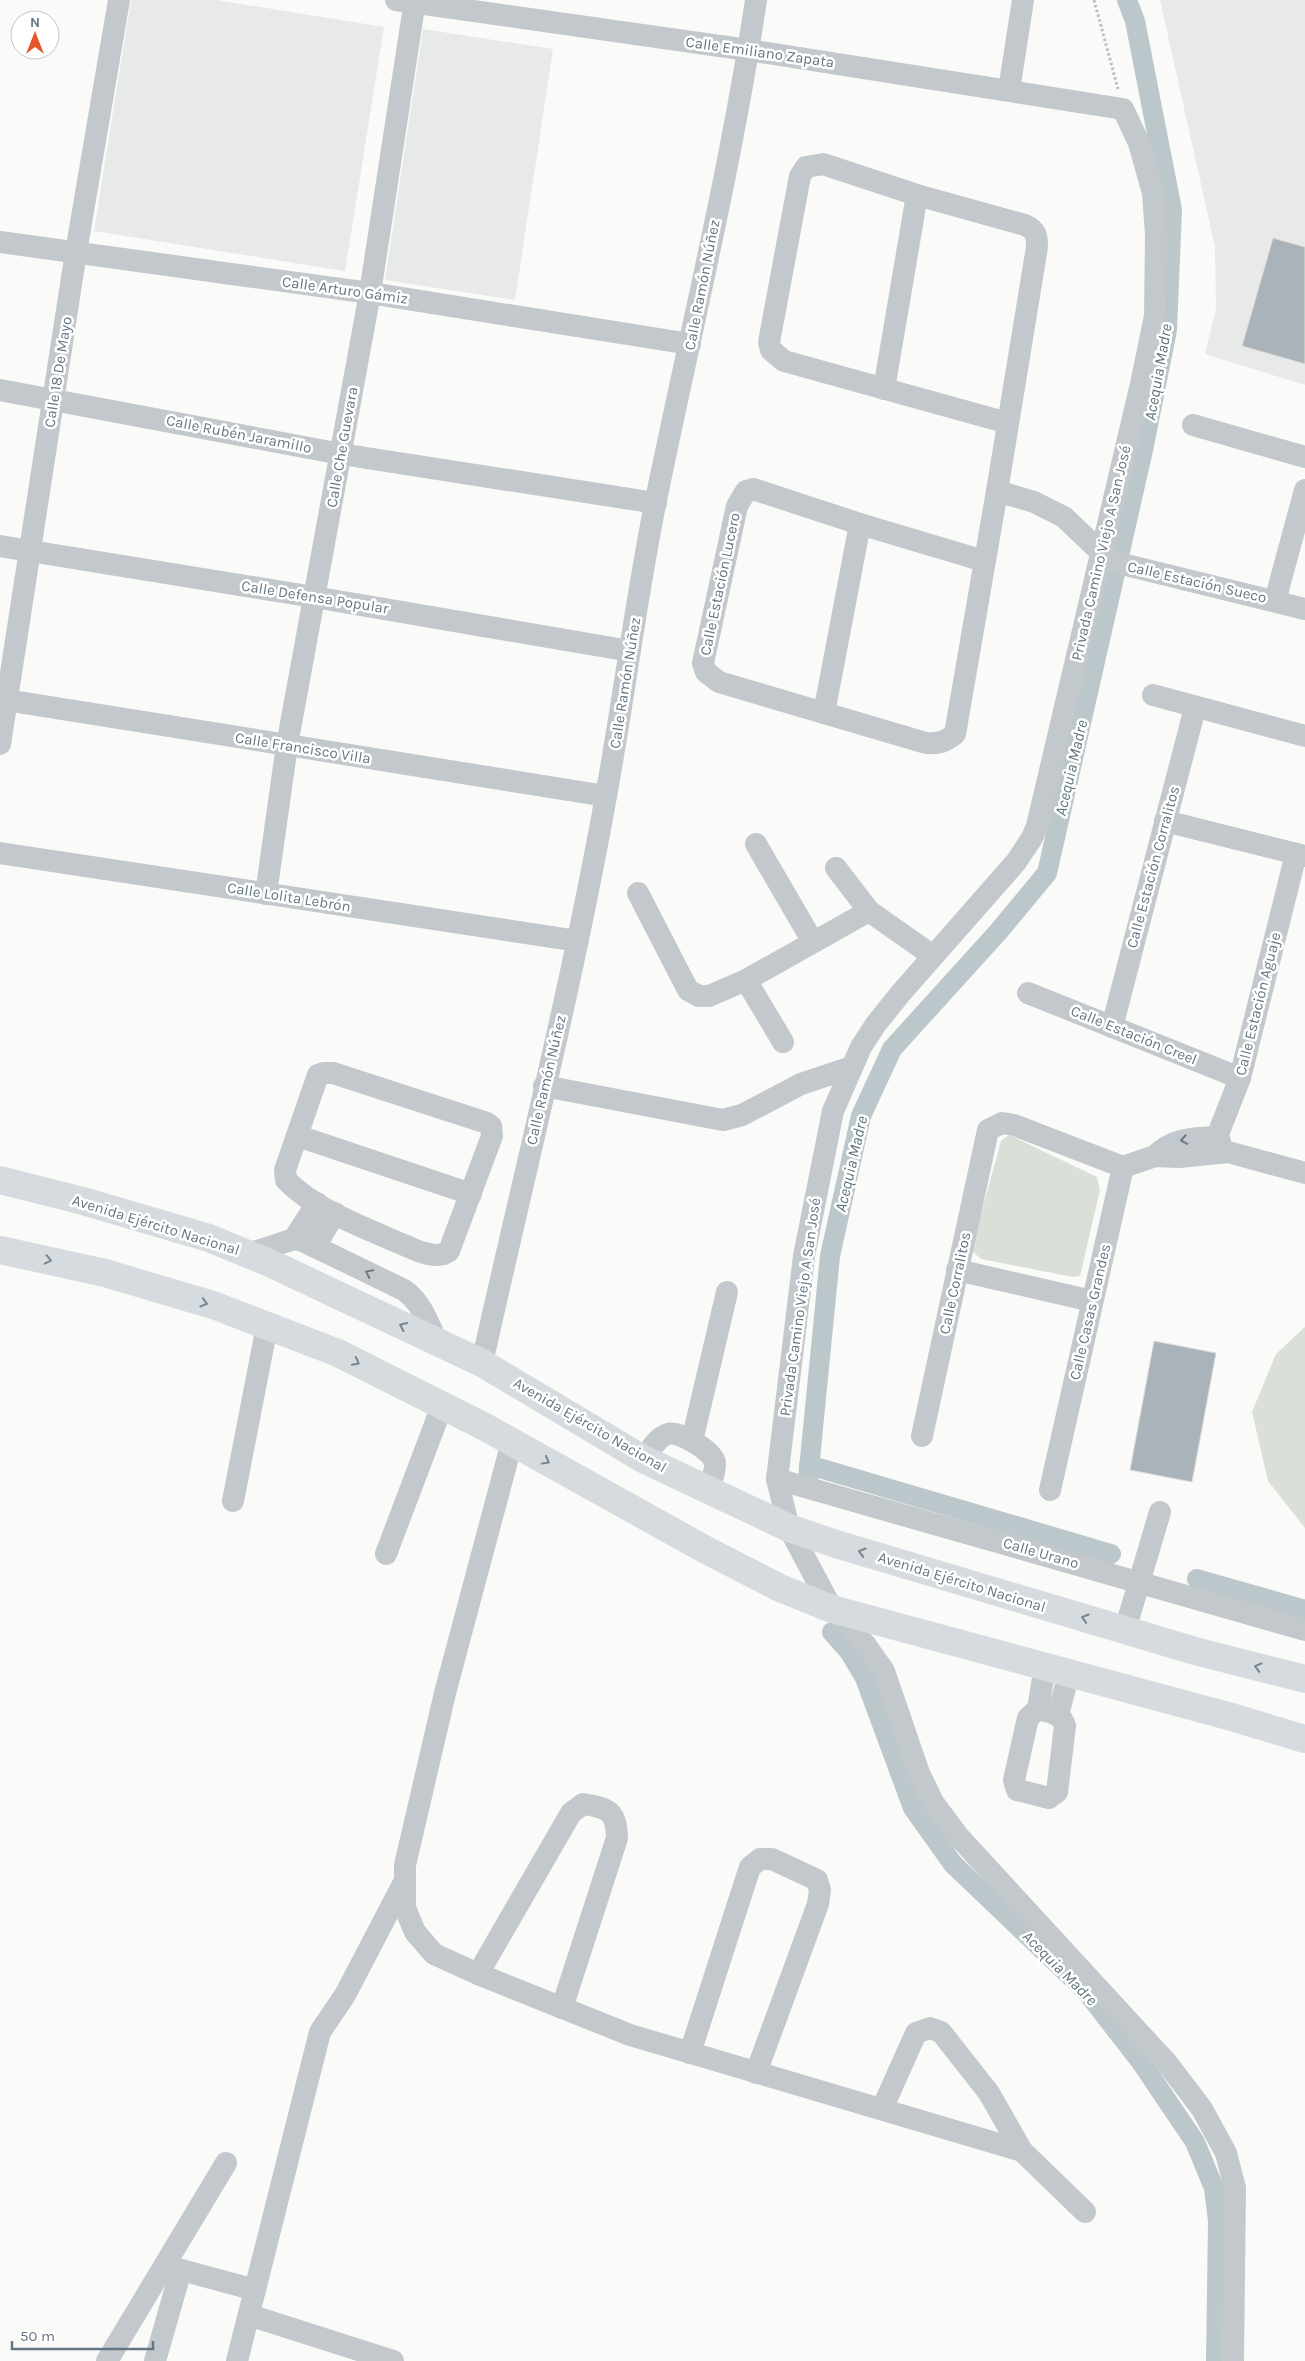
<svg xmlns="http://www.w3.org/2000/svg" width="1305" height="2361" viewBox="0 0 1305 2361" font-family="Karla,sans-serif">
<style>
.built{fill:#e8e9e9}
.green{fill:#dadfd7}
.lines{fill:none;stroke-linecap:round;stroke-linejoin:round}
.canal{stroke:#bbc7cb;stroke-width:20}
.building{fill:#aab3b9;stroke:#dcdcda}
.path{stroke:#bbbfc2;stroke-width:3;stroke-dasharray:2.5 2.5;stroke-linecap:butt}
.minor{stroke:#c3c8cc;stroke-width:22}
.major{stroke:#d6dbdf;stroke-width:28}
.oneway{stroke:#6a7a87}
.oneway2{stroke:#768591}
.labels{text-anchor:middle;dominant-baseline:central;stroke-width:5;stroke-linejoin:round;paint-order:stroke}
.street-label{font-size:15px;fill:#657683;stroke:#fff}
.water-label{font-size:16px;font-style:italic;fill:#60757c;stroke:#fff}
</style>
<rect width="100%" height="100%" fill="#fafaf8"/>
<g class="built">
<polygon points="131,0 216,0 384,27 345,271 94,231"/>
<polygon points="1160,0 1305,0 1305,385 1205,354 1216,308 1215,247"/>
<polygon points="423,29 553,49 515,300 385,280"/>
</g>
<g class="green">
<polygon points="1009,1135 1097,1177 1100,1190 1080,1276 1073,1277 981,1259 971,1250 1001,1141"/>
<polygon points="1305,1327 1305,1528 1268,1481 1252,1412 1276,1354"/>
</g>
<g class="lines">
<g class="canal">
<polyline points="809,1465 1111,1554"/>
<polyline points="808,1479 830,1256 861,1116 892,1049 999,931 1047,873 1143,450 1167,330 1172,210 1135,21 1127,0"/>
<polyline points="1197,1579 1305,1610"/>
<polyline points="832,1632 849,1651 865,1678 913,1808 953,1864 1086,1991 1141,2062 1195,2142 1214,2188 1218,2221 1216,2361"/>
</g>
</g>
<g class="building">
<polygon points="1273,238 1305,247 1305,364 1242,346"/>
<polygon points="1154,1341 1216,1353 1192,1482 1130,1470"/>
</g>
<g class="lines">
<polyline class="path" points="1094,0 1118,89"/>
<g class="minor">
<polyline points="396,0 748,50 1123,109 1139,143 1153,193 1156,235 1155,316 1141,384 1037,826 1032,838 1016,862 900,994 876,1024 861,1047 833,1111 804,1256 777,1479 789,1528 832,1609 865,1644 884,1671 919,1773 933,1802 959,1837 1167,2063 1202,2109 1226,2153 1235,2188 1233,2361"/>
<polyline points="1009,90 1023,0"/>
<polyline points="0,242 370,293 690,344"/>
<polyline points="884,389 917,195"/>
<polyline points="0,390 341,454 656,503"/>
<polyline points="1193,425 1305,457"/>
<polyline points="997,491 1034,502 1064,517 1110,561 1305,609"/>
<polyline points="0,546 314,597 630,651"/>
<path d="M984,561l-124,-37 -107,-35 -7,2 -9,15 -34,157 3,9 13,10 207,61c12,1 19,-1 29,-9l42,-243 40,-244c0,-11 -1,-17 -12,-22l-108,-30 -94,-31 -17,3 -6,9 -31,166 2,8 13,11 224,62"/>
<polyline points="1275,601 1305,490"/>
<polyline points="1153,695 1305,736"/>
<polyline points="0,699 606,796"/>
<polyline points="824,713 860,524"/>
<polyline points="0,744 76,252 119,0"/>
<polyline points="1165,821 1305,856"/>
<polyline points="756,844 813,942"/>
<polyline points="0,853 578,941"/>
<polyline points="836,868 869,911"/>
<polyline points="638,893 688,990 699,996 709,996 746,980 869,911 933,956"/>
<polyline points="266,894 287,745 370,293 415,0"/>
<polyline points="746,980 783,1042"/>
<polyline points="1028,993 1240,1078"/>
<polyline points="1112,1027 1195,708"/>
<path d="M324,1073h9l154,50 4,3 1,10 -43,115c-9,7 -21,3 -31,0 -42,-19 -100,-38 -132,-71l-1,-10 33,-95z"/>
<polyline points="544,1086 723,1120 742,1115 801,1084 852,1067"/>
<polyline points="298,1136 471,1194"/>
<polyline points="1211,1152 1240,1078 1296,854"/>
<path d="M1155,1156c18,-18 38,-18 62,-19l3,4"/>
<polyline points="1123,1167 1155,1156 1179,1157 1228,1152 1305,1173"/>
<polyline points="294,1239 317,1203"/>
<polyline points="315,1247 335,1213"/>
<path d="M248,1254l46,-15 9,2 101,49c18,13 24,32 33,52"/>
<polyline points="957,1270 1092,1301"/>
<path d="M482,1363c42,-189 90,-377 124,-567 18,-98 30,-198 50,-296 34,-166 75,-332 100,-500"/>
<polyline points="922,1436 988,1130 1002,1123 1014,1125 1123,1167"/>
<polyline points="692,1441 727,1292"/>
<polyline points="512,1442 445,1693 405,1865 405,1908 415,1932 434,1954 478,1974 630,2035 1022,2151 1085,2212"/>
<path d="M643,1459c7,-8 14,-22 25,-25 11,-4 46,18 47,29 1,8 -4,19 -7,27"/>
<polyline points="777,1479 1305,1630"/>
<polyline points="1050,1490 1123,1167"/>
<polyline points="233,1501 267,1326"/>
<polyline points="386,1554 442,1406"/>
<polyline points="1125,1630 1160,1512"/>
<path d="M1038,1709c11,3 24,4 27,17l-8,66 -8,6 -32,-8 -3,-10 14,-62z"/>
<polyline points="1038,1709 1045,1666"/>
<polyline points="1058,1715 1069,1673"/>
<path d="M478,1974l93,-161 12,-9c26,4 33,7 34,34l-55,170"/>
<polyline points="690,2053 750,1867 760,1859 772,1859 817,1880 820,1890 818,1904 756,2073"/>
<polyline points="882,2109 916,2033 930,2028 941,2032 989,2093 1022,2151"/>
<polyline points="167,2266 255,2290"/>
<polyline points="249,2315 393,2361"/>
<polyline points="107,2361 226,2163"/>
<polyline points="155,2361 181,2270"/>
<polyline points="237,2361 320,2032 345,1995 403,1884"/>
</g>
<g class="major">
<polyline points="0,1180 83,1201 209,1238 272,1264 482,1363 643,1459 789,1528 836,1544 1195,1651 1305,1679"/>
<polyline points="0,1250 105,1273 213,1305 338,1353 485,1427 706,1550 780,1588 832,1609 1228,1716 1305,1739"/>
</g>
</g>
<defs><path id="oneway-chevron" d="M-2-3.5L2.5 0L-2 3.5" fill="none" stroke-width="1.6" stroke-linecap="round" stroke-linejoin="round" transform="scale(1.25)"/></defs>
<g class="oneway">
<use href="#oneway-chevron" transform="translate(1184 1140) rotate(170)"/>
<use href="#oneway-chevron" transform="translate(369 1273) rotate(-154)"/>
</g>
<g class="oneway2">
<use href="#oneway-chevron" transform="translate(48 1260) rotate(13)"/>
<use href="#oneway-chevron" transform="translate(204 1303) rotate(17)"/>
<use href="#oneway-chevron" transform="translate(403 1326) rotate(-155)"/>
<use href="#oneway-chevron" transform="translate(356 1362) rotate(27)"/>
<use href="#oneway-chevron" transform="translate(546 1461) rotate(29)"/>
<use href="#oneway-chevron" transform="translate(862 1552) rotate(-163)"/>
<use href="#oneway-chevron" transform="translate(1085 1618) rotate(-163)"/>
<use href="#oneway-chevron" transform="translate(1258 1667) rotate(-166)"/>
</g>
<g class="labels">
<g class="street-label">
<text transform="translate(760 52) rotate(8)">Calle Emiliano Zapata</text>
<text transform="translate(702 285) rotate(-79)">Calle Ramón Núñez</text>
<text transform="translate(345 290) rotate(8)">Calle Arturo Gámiz</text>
<text transform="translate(58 372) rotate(-81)">Calle 18 De Mayo</text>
<text transform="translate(239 434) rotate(11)">Calle Rubén Jaramillo</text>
<text transform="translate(342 447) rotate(-80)">Calle Che Guevara</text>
<text transform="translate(1101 553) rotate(-77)">Privada Camino Viejo A San José</text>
<text transform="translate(1197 582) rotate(13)">Calle Estación Sueco</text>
<text transform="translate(720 584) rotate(-78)">Calle Estación Lucero</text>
<text transform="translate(315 597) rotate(9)">Calle Defensa Popular</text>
<text transform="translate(625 683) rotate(-81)">Calle Ramón Núñez</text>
<text transform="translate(303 748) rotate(9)">Calle Francisco Villa</text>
<text transform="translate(1153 867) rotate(-75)">Calle Estación Corralitos</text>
<text transform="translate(289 897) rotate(9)">Calle Lolita Lebrón</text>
<text transform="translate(1258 1004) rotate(-76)">Calle Estación Aguaje</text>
<text transform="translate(1134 1035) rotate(22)">Calle Estación Creel</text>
<text transform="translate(546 1080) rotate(-77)">Calle Ramón Núñez</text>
<text transform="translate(156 1225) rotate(17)">Avenida Ejército Nacional</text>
<text transform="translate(955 1283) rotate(-78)">Calle Corralitos</text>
<text transform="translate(800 1307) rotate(-82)">Privada Camino Viejo A San José</text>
<text transform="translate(1090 1312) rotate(-77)">Calle Casas Grandes</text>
<text transform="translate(590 1425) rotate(30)">Avenida Ejército Nacional</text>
<text transform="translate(1041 1553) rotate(16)">Calle Urano</text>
<text transform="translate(962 1582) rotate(17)">Avenida Ejército Nacional</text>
</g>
<g class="water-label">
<text transform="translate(1158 372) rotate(-80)">Acequia Madre</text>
<text transform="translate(1071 768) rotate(-77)">Acequia Madre</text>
<text transform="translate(851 1164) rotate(-77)">Acequia Madre</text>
<text transform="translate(1060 1968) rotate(45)">Acequia Madre</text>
</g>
</g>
<g transform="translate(35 35)"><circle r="24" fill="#ffffff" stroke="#c1c8cd"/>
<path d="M0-4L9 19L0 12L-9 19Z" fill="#e4572e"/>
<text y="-8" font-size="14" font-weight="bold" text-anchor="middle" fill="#657683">N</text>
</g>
<path d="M12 2341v8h141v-8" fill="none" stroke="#657683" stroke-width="2.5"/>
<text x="20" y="2341" font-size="15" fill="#657683" stroke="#ffffff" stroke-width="4" paint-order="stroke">50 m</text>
</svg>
